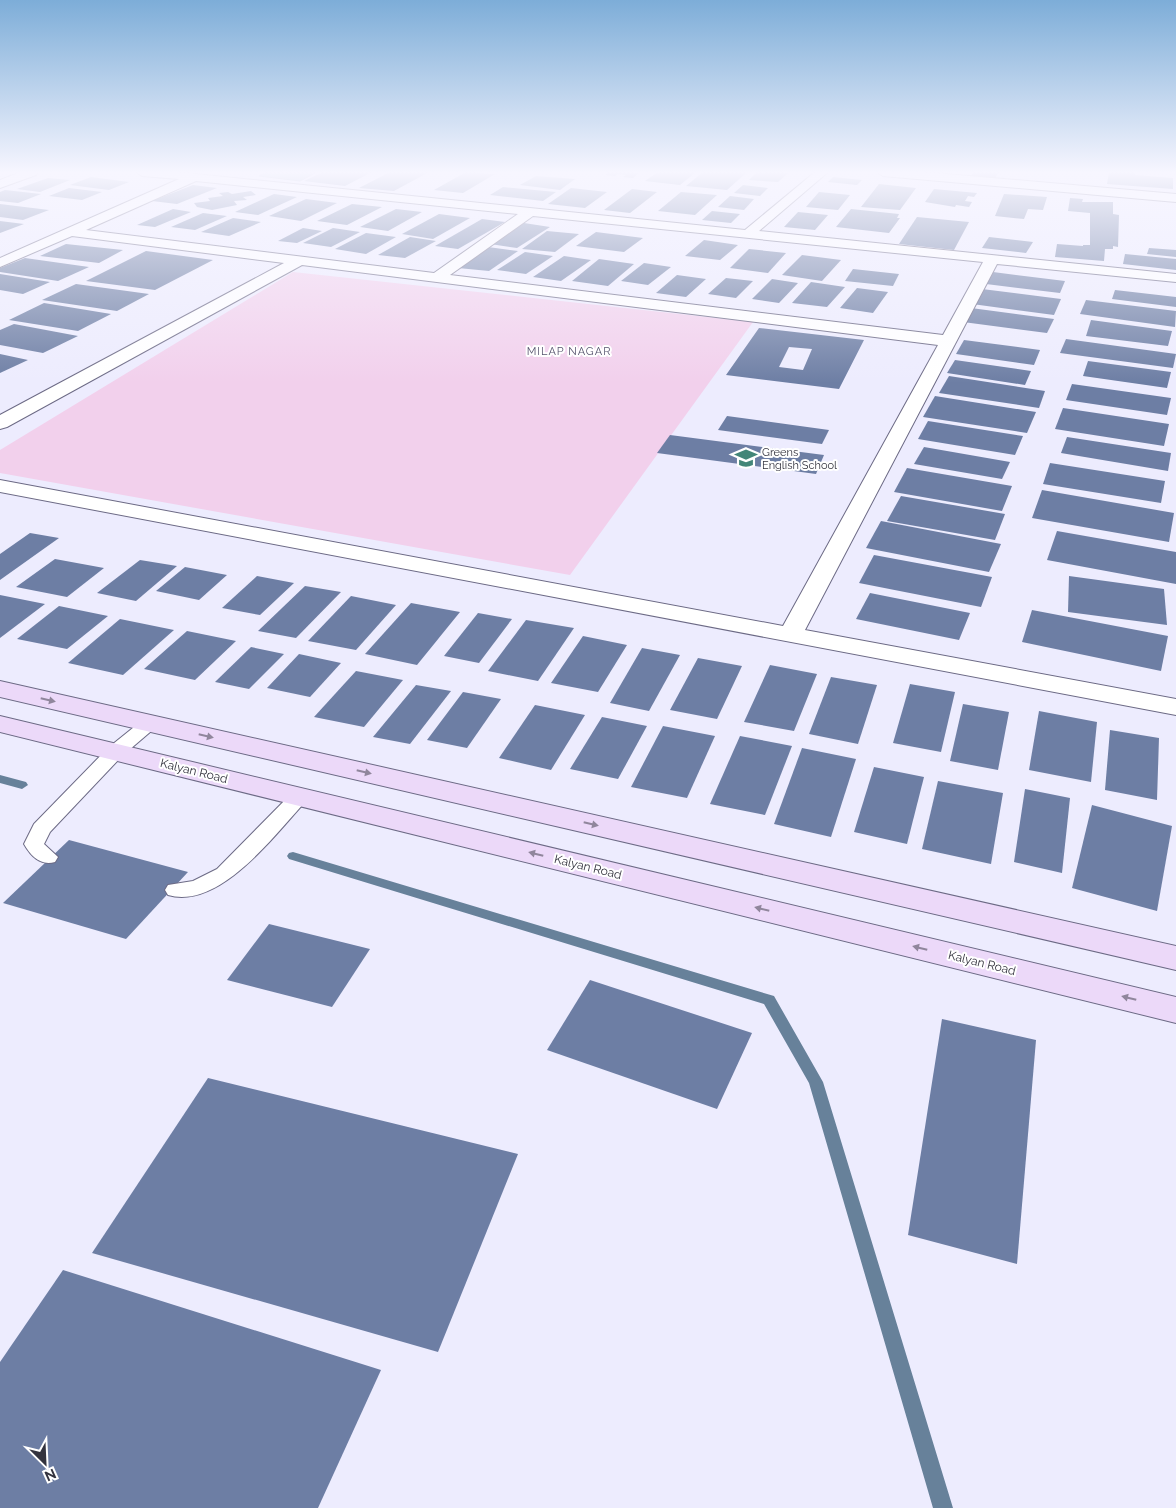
<svg xmlns="http://www.w3.org/2000/svg" width="1176" height="1508" viewBox="0 0 1176 1508" font-family="Raleway,sans-serif">
<style>
.green{fill:#f2d0ec}
.water{fill:#7da2c1;stroke:#67819a}
.lines{fill:none;stroke-linecap:round;stroke-linejoin:round}
.stream{fill:#67819a;fill-rule:evenodd}
.building{fill:#6d7ea4;fill-rule:evenodd}
.service-casing{stroke:#6c6a85;stroke-width:2}
.minor-casing{stroke:#6c6a85;stroke-width:2}
.tertiary-casing{stroke:#6c6a85;stroke-width:2}
.secondary-casing{stroke:#6c6a85;stroke-width:2}
.service{fill:#fff;fill-rule:evenodd}
.minor{fill:#fff;fill-rule:evenodd}
.tertiary{fill:#fff;fill-rule:evenodd}
.secondary{fill:#ecd9f9;fill-rule:evenodd}
.oneway{fill:#90869c}
.labels{text-anchor:middle;dominant-baseline:central;stroke-width:4;stroke-linejoin:round;paint-order:stroke}
.far-neighbourhood-label{font-size:11px;letter-spacing:1px;fill:#56546e;stroke:#fff}
.far-poi-label{font-size:11px;fill:#33333e;stroke:#fff;text-anchor:start}
.street-label{font-size:12px;fill:#33333e;stroke:#fff}
</style>
<rect width="100%" height="100%" fill="#edecfe"/>
<polygon class="green" points="293,272 753,322 570,575 0,473 0,450"/>
<polygon class="water" points="267,172 317,172 300,181 259,176"/>
<g class="lines">
<g class="stream">
<polygon points="0,775 26,782 28,785 22,789 0,783"/>
<polygon points="293,852 774,996 823,1082 953,1508 933,1508 809,1083 764,1004 289,859 287,856 289,853"/>
</g>
</g>
<g class="building">
<polygon points="323,172 372,172 345,186 304,181"/>
<polygon points="390,172 429,172 394,191 359,188"/>
<polygon points="466,172 495,174 463,193 434,190"/>
<polygon points="609,172 635,172 634,173 639,173 633,178 623,177 626,175 618,174 615,176 605,175"/>
<polygon points="658,172 696,172 680,185 645,181"/>
<polygon points="703,172 747,172 727,190 686,186"/>
<polygon points="757,172 776,172 788,173 778,182 749,180"/>
<polygon points="973,172 999,172 995,178 971,176"/>
<polygon points="1109,172 1135,172 1135,175 1173,178 1173,189 1107,184"/>
<polygon points="536,176 575,179 560,190 520,185"/>
<polygon points="91,177 129,182 109,190 70,185"/>
<polygon points="833,177 862,180 857,185 828,182"/>
<polygon points="48,178 70,180 40,192 17,189"/>
<polygon points="879,184 916,188 900,210 861,207"/>
<polygon points="193,185 217,188 177,204 152,201"/>
<polygon points="743,185 768,188 760,196 734,193"/>
<polygon points="503,187 556,192 543,201 490,195"/>
<polygon points="69,188 102,192 82,200 49,196"/>
<polygon points="571,188 607,192 585,208 548,204"/>
<polygon points="632,189 657,192 630,213 604,210"/>
<polygon points="934,189 977,193 974,197 968,196 965,201 972,202 969,207 956,205 955,207 925,202"/>
<polygon points="5,190 41,194 18,203 0,201 0,192"/>
<polygon points="251,191 256,195 243,197 247,200 234,201 237,205 212,210 197,207 194,203 210,201 208,198 223,196 219,193 228,192 232,194"/>
<polygon points="681,192 717,195 695,215 658,211"/>
<polygon points="819,192 850,195 838,210 806,207"/>
<polygon points="274,194 297,197 258,215 235,212"/>
<polygon points="1004,194 1047,197 1043,210 1028,209 1024,219 995,216"/>
<polygon points="730,196 754,199 744,210 718,207"/>
<polygon points="1070,198 1083,199 1082,202 1113,202 1113,214 1119,215 1118,247 1113,246 1113,249 1105,249 1104,261 1055,257 1057,244 1083,246 1083,245 1090,245 1090,213 1068,211"/>
<polygon points="306,199 337,203 301,221 269,216"/>
<polygon points="0,204 49,210 23,220 0,217"/>
<polygon points="352,204 382,207 347,225 317,221"/>
<polygon points="173,209 191,212 155,227 137,225"/>
<polygon points="396,209 422,212 388,231 360,227"/>
<polygon points="851,209 899,214 897,218 900,218 889,233 836,227"/>
<polygon points="712,211 740,214 731,223 702,220"/>
<polygon points="798,212 828,215 815,230 784,227"/>
<polygon points="203,213 227,216 195,230 171,227"/>
<polygon points="439,214 470,218 433,239 402,234"/>
<polygon points="917,217 969,222 954,250 899,244"/>
<polygon points="233,218 261,222 229,236 201,232"/>
<polygon points="482,219 505,222 458,249 435,246"/>
<polygon points="0,221 24,224 0,233"/>
<polygon points="524,223 550,227 517,248 490,244"/>
<polygon points="303,228 322,231 297,243 278,241"/>
<polygon points="333,228 360,232 331,247 303,243"/>
<polygon points="547,231 579,234 555,252 522,249"/>
<polygon points="596,232 643,238 624,252 576,246"/>
<polygon points="366,233 396,237 366,254 335,249"/>
<polygon points="410,237 436,241 405,258 378,255"/>
<polygon points="989,237 1033,242 1026,253 982,248"/>
<polygon points="704,240 738,245 720,260 685,256"/>
<polygon points="66,244 123,250 99,263 40,256"/>
<polygon points="488,247 518,251 489,271 458,268"/>
<polygon points="1149,248 1176,250 1176,257 1147,254"/>
<polygon points="749,249 786,253 768,273 730,268"/>
<polygon points="146,251 213,260 155,290 86,281"/>
<polygon points="525,252 553,256 526,274 497,270"/>
<polygon points="1125,254 1176,259 1176,270 1123,264"/>
<polygon points="802,255 841,260 822,281 782,275"/>
<polygon points="564,256 591,260 561,281 533,277"/>
<polygon points="25,258 89,267 58,281 0,272 0,268"/>
<polygon points="599,259 634,264 608,286 572,281"/>
<polygon points="644,263 671,267 648,285 621,281"/>
<polygon points="853,269 899,274 893,286 845,281"/>
<polygon points="993,272 1065,281 1060,293 986,284"/>
<polygon points="0,274 50,282 23,294 0,290"/>
<polygon points="677,275 706,279 686,297 656,293"/>
<polygon points="726,278 753,281 736,298 708,294"/>
<polygon points="772,279 798,283 779,303 752,299"/>
<polygon points="811,282 845,287 827,307 792,303"/>
<polygon points="76,284 149,294 117,311 42,300"/>
<polygon points="857,288 888,292 873,313 840,308"/>
<polygon points="982,289 1061,299 1054,315 972,304"/>
<polygon points="1115,290 1176,297 1176,307 1112,299"/>
<polygon points="1086,300 1176,311 1175,327 1080,314"/>
<polygon points="44,303 111,314 78,331 9,320"/>
<polygon points="971,308 1054,319 1047,333 963,322"/>
<polygon points="1091,320 1172,331 1168,346 1086,336"/>
<polygon points="14,324 78,336 43,353 0,345 0,330"/>
<path d="M759,328l105,12 -25,49 -113,-14zM789,347l23,2 -9,21 -24,-3z"/>
<polygon points="1066,339 1176,354 1173,368 1060,353"/>
<polygon points="964,340 1040,350 1034,365 956,354"/>
<polygon points="0,354 28,360 0,373"/>
<polygon points="955,360 1031,371 1025,385 947,373"/>
<polygon points="1088,361 1171,372 1167,388 1083,376"/>
<polygon points="949,376 1045,391 1039,408 939,393"/>
<polygon points="1072,384 1171,398 1167,415 1066,400"/>
<polygon points="935,396 1036,412 1027,433 923,417"/>
<polygon points="1063,408 1169,424 1164,446 1055,429"/>
<polygon points="727,416 829,430 822,444 718,430"/>
<polygon points="928,421 1023,436 1015,455 918,439"/>
<polygon points="670,435 824,455 816,474 657,453"/>
<polygon points="1067,437 1171,453 1168,471 1061,453"/>
<polygon points="924,447 1010,462 1002,479 914,464"/>
<polygon points="1050,463 1165,481 1161,503 1043,484"/>
<polygon points="907,468 1012,486 1002,511 894,492"/>
<polygon points="1042,490 1174,513 1169,542 1032,518"/>
<polygon points="901,496 1005,514 995,540 887,521"/>
<polygon points="881,521 1001,544 989,572 866,548"/>
<polygon points="1057,531 1176,552 1176,584 1047,560"/>
<polygon points="30,533 59,538 0,580 0,554"/>
<polygon points="874,555 992,577 981,607 859,583"/>
<polygon points="55,559 104,568 67,597 16,587"/>
<polygon points="140,560 177,566 136,601 97,593"/>
<polygon points="185,567 227,575 199,600 156,591"/>
<polygon points="257,576 294,583 260,615 222,608"/>
<polygon points="1069,576 1164,589 1167,625 1068,612"/>
<polygon points="305,586 341,592 296,638 258,631"/>
<polygon points="870,593 970,613 959,640 856,619"/>
<polygon points="0,595 45,604 0,638"/>
<polygon points="351,596 396,605 356,650 308,641"/>
<polygon points="411,603 460,612 417,665 365,654"/>
<polygon points="59,606 108,616 67,649 17,639"/>
<polygon points="1032,610 1168,636 1161,671 1022,642"/>
<polygon points="478,613 512,619 479,663 444,656"/>
<polygon points="120,619 174,630 123,675 68,663"/>
<polygon points="526,620 574,628 538,681 488,671"/>
<polygon points="187,631 236,641 195,680 144,669"/>
<polygon points="583,636 627,645 598,692 551,683"/>
<polygon points="251,647 284,654 249,689 215,682"/>
<polygon points="642,648 680,655 649,711 610,703"/>
<polygon points="299,654 341,663 310,697 267,688"/>
<polygon points="698,658 742,666 717,719 670,710"/>
<polygon points="770,665 817,674 794,731 744,722"/>
<polygon points="356,671 403,680 364,727 314,717"/>
<polygon points="831,677 877,685 858,744 809,734"/>
<polygon points="910,684 955,692 941,752 893,743"/>
<polygon points="416,685 451,691 410,744 373,737"/>
<polygon points="463,692 501,699 467,748 427,740"/>
<polygon points="963,704 1009,712 998,770 950,761"/>
<polygon points="535,705 585,715 551,770 499,758"/>
<polygon points="1039,711 1097,722 1091,782 1029,770"/>
<polygon points="602,717 647,726 618,779 570,769"/>
<polygon points="663,726 715,736 687,798 631,787"/>
<polygon points="1110,730 1159,738 1157,800 1105,790"/>
<polygon points="740,736 792,746 765,815 710,804"/>
<polygon points="802,748 856,759 831,837 774,824"/>
<polygon points="874,767 924,777 907,844 854,832"/>
<polygon points="938,781 1003,793 991,864 922,849"/>
<polygon points="1025,789 1070,798 1062,873 1014,862"/>
<polygon points="1092,805 1172,826 1157,911 1072,888"/>
<polygon points="69,840 188,872 126,939 3,903"/>
<polygon points="269,924 370,949 332,1007 227,980"/>
<polygon points="590,980 752,1033 717,1109 547,1050"/>
<polygon points="942,1019 1036,1040 1017,1264 908,1235"/>
<polygon points="208,1078 518,1154 438,1352 92,1253"/>
<polygon points="63,1270 381,1370 318,1508 0,1508 0,1362"/>
</g>
<g class="lines">
<g class="service-casing">
<g id="service">
<path d="M150,718l6,1 3,4 -3,4 -34,29 -72,76 -6,12 14,13 -3,5c-15,4 -24,-6 -31,-18l10,-20 74,-76 36,-29z"/>
<path d="M299,791l7,2 3,4 -3,4c-31,33 -86,109 -138,94l-3,-5 3,-5 25,-4 24,-12 75,-76z"/>
</g>
</g>
<g class="minor-casing">
<g id="minor">
<path d="M136,172h40l569,58 70,-58h13l-69,59 417,43v8l-179,-18 -192,366 371,69v16l-1176,-223v-12l783,146 155,-281 -636,-80 -295,162 -7,2v-14l284,-152 -212,-27 -72,31v-9l179,-79 -37,-3zM196,181l322,33 -84,59 -348,-43zM533,216l450,46 -40,73 -493,-60z"/>
<polygon points="877,172 923,172 1176,194 1176,202 883,176"/>
</g>
</g>
<g class="tertiary-casing">
<polygon id="tertiary" points="21,172 38,172 36,175 0,188 0,180"/>
</g>
<g class="secondary-casing">
<g id="secondary">
<polygon points="0,681 1176,946 1176,970 0,697"/>
<polygon points="0,716 1176,997 1176,1023 0,732"/>
</g>
</g>
<use href="#service" class="service"/>
<use href="#minor" class="minor"/>
<use href="#tertiary" class="tertiary"/>
<use href="#secondary" class="secondary"/>
</g>
<defs><path id="oneway-solid" d="M-6-.8H1V-3.2L6.5 0L1 3.2V.8H-6Z" transform="scale(1.25)"/></defs>
<g class="oneway">
<use href="#oneway-solid" transform="translate(48 700) rotate(13)"/>
<use href="#oneway-solid" transform="translate(206 736) rotate(13)"/>
<use href="#oneway-solid" transform="translate(364 772) rotate(13)"/>
<use href="#oneway-solid" transform="translate(591 824) rotate(13)"/>
<use href="#oneway-solid" transform="translate(536 854) rotate(-166)"/>
<use href="#oneway-solid" transform="translate(762 909) rotate(-166)"/>
<use href="#oneway-solid" transform="translate(920 948) rotate(-166)"/>
<use href="#oneway-solid" transform="translate(1129 998) rotate(-166)"/>
</g>
<linearGradient id="sky" x2="0" y2="1"><stop stop-color="#7dadd8"/><stop offset="0.45" stop-color="#f7f6ff"/><stop offset="1" stop-color="#f7f6ff" stop-opacity="0"/></linearGradient>
<rect width="1176" height="383" fill="url(#sky)"/>
<defs>
<g id="school-bare" transform="scale(1.725)"><path d="M0-5L7-2L0 1L-7-2ZM-4 1L0 2.5L4 1V4Q0 6-4 4Z" fill="#438678" stroke="#fff" stroke-width="2.5" paint-order="stroke"/></g>
</defs>
<g fill-rule="evenodd">
<use href="#school-bare" x="746" y="458"/>
</g>
<g class="labels">
<g class="far-neighbourhood-label">
<text x="569" y="351">MILAP NAGAR</text>
</g>
<g class="far-poi-label">
<text x="762" y="452">Greens<tspan x="762" dy="13">English School</tspan></text>
</g>
<g class="street-label">
<text transform="translate(194 771) rotate(14)">Kalyan Road</text>
<text transform="translate(588 867) rotate(14)">Kalyan Road</text>
<text transform="translate(982 963) rotate(14)">Kalyan Road</text>
</g>
</g>
<g transform="translate(45 1463) rotate(156)" stroke="#ffffff" stroke-width="4" paint-order="stroke">
<path d="M0-4L9 19L0 12L-9 19Z" fill="#33333e"/>
<text y="-8" font-size="14" font-weight="bold" text-anchor="middle" fill="#33333e">N</text>
</g>
</svg>
